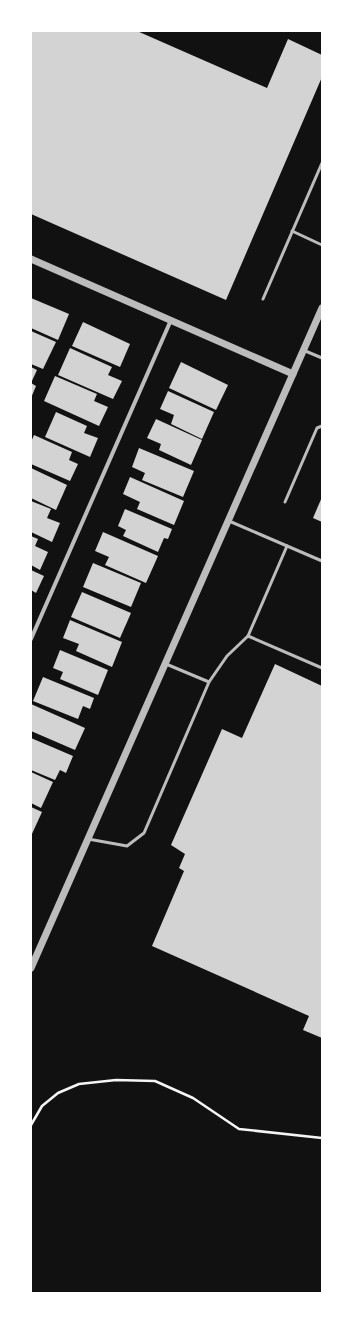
<svg xmlns="http://www.w3.org/2000/svg" width="353" height="1324" viewBox="0 0 353 1324" font-family="'IBM Plex Serif',serif">
<style>
.building{fill:#d3d3d3}
.lines{fill:none;stroke-linecap:round;stroke-linejoin:round}
.path{stroke:#f5f5f5;stroke-width:2.5}
.service{stroke:#bcbcbc;stroke-width:3}
.minor{stroke:#bcbcbc;stroke-width:4}
.tertiary{stroke:#bcbcbc;stroke-width:7}
</style>
<rect width="100%" height="100%" fill="#111"/>
<g class="building">
<polygon points="31,31 137,31 267,88 288,39 322,55 322,77 226,300 31,214"/>
<polygon points="31,298 69,314 58,340 31,328"/>
<polygon points="83,322 130,344 120,367 72,346"/>
<polygon points="31,331 56,342 43,369 31,364"/>
<polygon points="70,348 112,367 108,375 122,381 113,399 58,375"/>
<polygon points="181,362 228,385 216,410 169,388"/>
<polygon points="31,367 37,370 31,383 36,386 31,398"/>
<polygon points="55,376 97,394 94,401 108,407 99,426 44,401"/>
<polygon points="168,391 214,412 202,439 171,424 174,415 160,409"/>
<polygon points="56,412 87,426 84,433 98,438 90,457 45,437"/>
<polygon points="156,419 202,440 191,465 159,450 161,444 147,438"/>
<polygon points="34,435 72,452 69,460 78,464 70,481 31,464 31,442"/>
<polygon points="139,448 194,471 183,497 142,480 145,473 132,467"/>
<polygon points="31,468 67,485 56,510 31,498"/>
<polygon points="130,477 184,501 174,525 137,509 140,502 123,494"/>
<polygon points="322,497 322,522 313,518"/>
<polygon points="31,501 51,509 47,518 60,523 52,542 31,532"/>
<polygon points="125,509 172,529 168,539 164,538 158,552 123,536 126,530 118,526"/>
<polygon points="103,532 158,556 146,583 105,565 109,557 95,551"/>
<polygon points="31,536 38,539 35,546 48,552 40,570 31,565"/>
<polygon points="93,563 141,583 131,607 83,587"/>
<polygon points="31,570 44,576 36,593 31,590"/>
<polygon points="82,592 131,613 120,638 71,617"/>
<polygon points="70,620 122,642 112,667 76,651 79,644 63,638"/>
<polygon points="60,650 108,670 98,695 60,679 63,672 53,668"/>
<polygon points="275,664 322,686 322,1038 303,1030 309,1016 152,946 184,871 179,868 185,854 171,845 222,729 242,738"/>
<polygon points="43,677 94,698 90,709 83,706 78,719 33,701"/>
<polygon points="31,704 85,728 75,750 31,731"/>
<polygon points="31,738 73,756 66,773 60,770 55,780 31,770"/>
<polygon points="31,772 53,782 41,808 31,803"/>
<polygon points="31,807 42,812 31,836"/>
</g>
<g class="lines">
<polyline class="path" points="31,1125 42,1106 58,1093 79,1084 116,1080 155,1081 193,1098 239,1129 322,1138"/>
<g class="service">
<polyline points="292,231 322,245"/>
<polyline points="263,299 322,163"/>
<polyline points="303,350 322,358"/>
<polyline points="285,502 317,428 322,426"/>
<polyline points="229,521 322,561"/>
<polyline points="248,636 322,668"/>
<polyline points="166,664 209,682"/>
<polyline points="88,839 127,846 144,833 209,682 227,656 248,636 287,546"/>
</g>
<polyline class="minor" points="31,639 171,320"/>
<g class="tertiary">
<polyline points="31,259 293,374"/>
<polyline points="31,968 322,308"/>
</g>
</g>
<rect width="353" height="1324" fill="none" stroke="#ffffff" stroke-width="64"/>
</svg>
